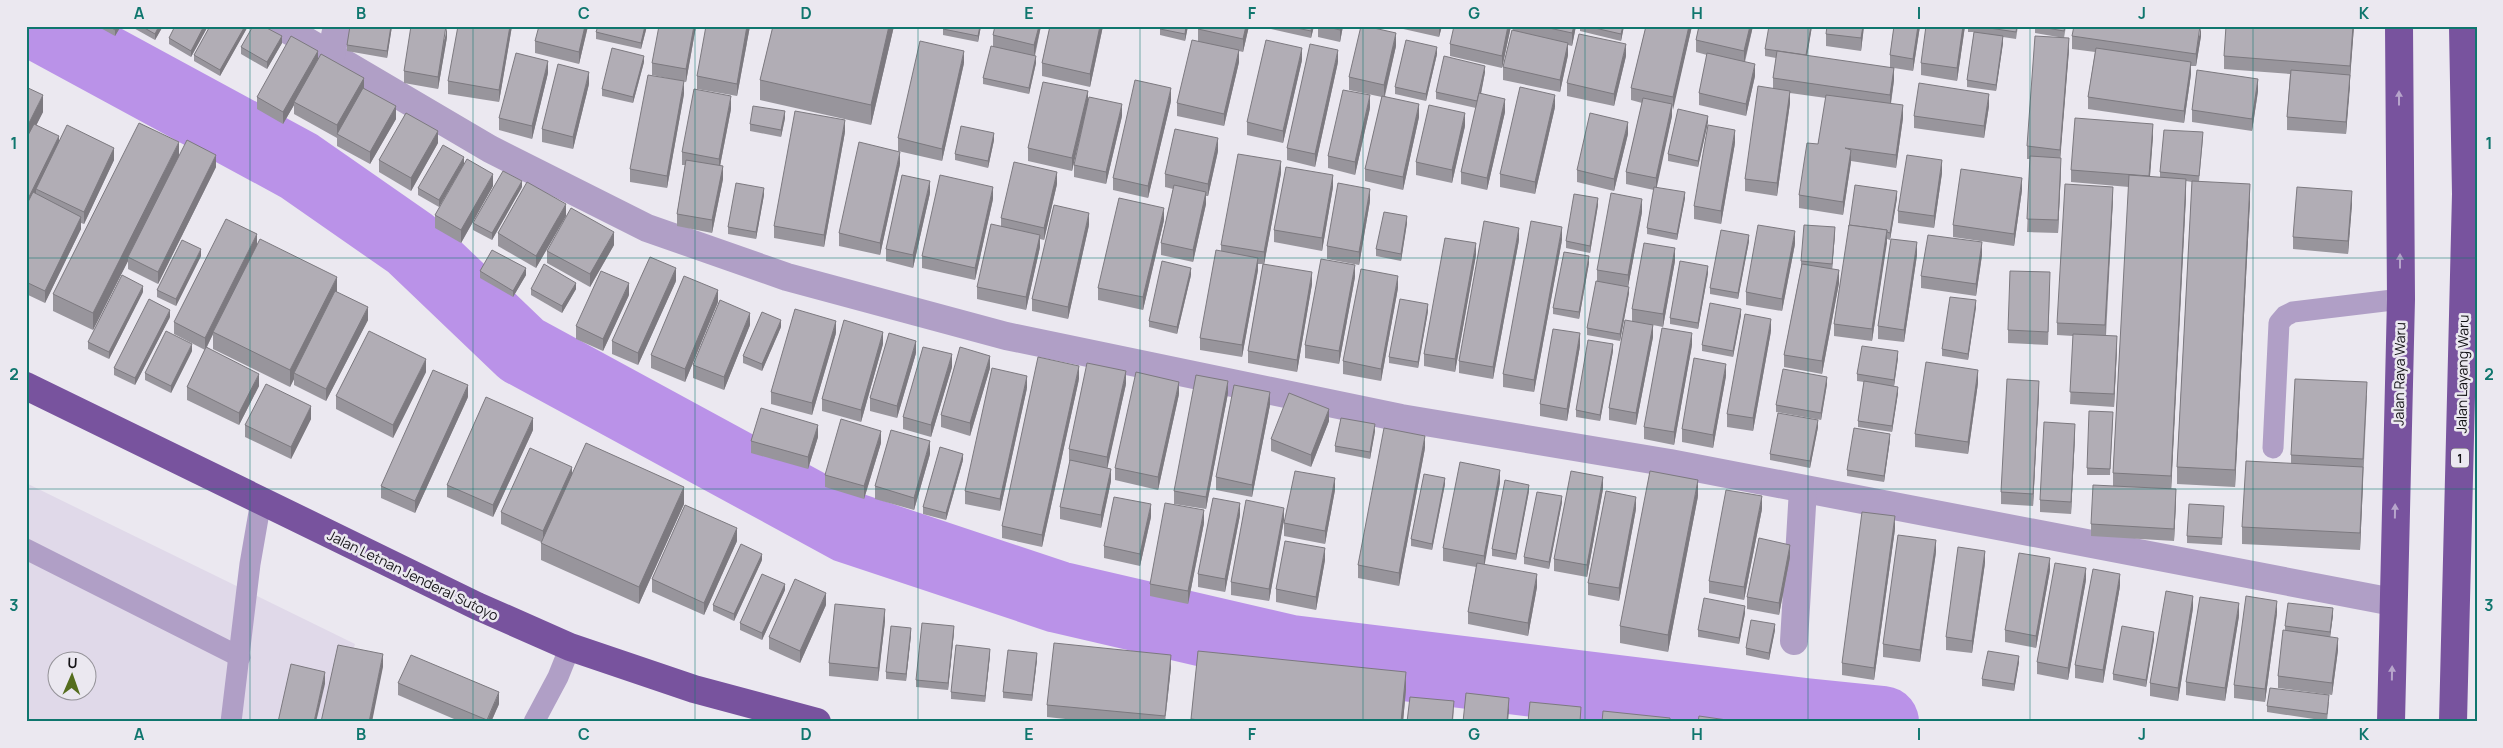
<svg xmlns="http://www.w3.org/2000/svg" width="2503" height="748" viewBox="0 0 2503 748" font-family="Manrope,sans-serif">
<style>
.built{fill:#e0d9e9;fill-rule:evenodd}
.lines{fill:none;stroke-linecap:round;stroke-linejoin:round}
.river{stroke:#ba92e8;stroke-width:72}
.service{stroke:#b09fc6;stroke-width:21}
.minor{stroke:#b09fc6;stroke-width:28}
.trunk{stroke:#78539e;stroke-width:28}
.wall{fill:#98959c}
.shaded-wall{fill:#7c797f}
.building{fill:#b1adb5;stroke:#7c797f}
.oneway{fill:#b7a5cb}
.grid{fill:none;stroke:#0f766e;stroke-width:1;stroke-opacity:0.55}
.labels{text-anchor:middle;dominant-baseline:central;stroke-width:5;stroke-linejoin:round;paint-order:stroke}
.shield{fill:#ebe8f0;stroke:#545357;stroke-width:1}
.shield-label{font-size:12px;font-weight:bold;fill:#141316}
.street-label{font-size:14px;fill:#141316;stroke:#ebe8f0}
.neatline{fill:none;stroke:#0f766e;stroke-width:2}
.grid-label{font-size:16px;text-anchor:middle;font-weight:bold;fill:#0f766e}
</style>
<rect width="100%" height="100%" fill="#ebe8f0"/>
<path class="built" d="M26,483l329,161 -24,78h-305zM58,660h30v30h-30z"/>
<g class="lines">
<polyline class="river" points="41,26 299,166 411,244 522,350 848,527 1058,597 1291,651 1804,714 1883,722"/>
<g class="service">
<polyline points="2273,448 2279,323 2285,316 2293,312 2401,299"/>
<polyline points="26,549 240,657"/>
<polyline points="231,722 250,564 261,501"/>
<polyline points="534,722 558,677 570,647"/>
</g>
<g class="minor">
<polyline points="281,26 490,149 647,228 787,277 1006,336 1401,418 1670,463 2393,602"/>
<polyline points="331,55 337,26"/>
<polyline points="1794,641 1803,489"/>
</g>
<g class="trunk">
<polyline points="26,386 477,606 570,647 694,689 817,722"/>
<polyline points="2391,722 2401,299 2399,26"/>
<polyline points="2453,722 2466,194 2463,26"/>
</g>
</g>
<g class="wall">
<polygon points="97,26 121,26 115,36"/>
<polygon points="130,26 163,26 155,40"/>
<polygon points="208,26 191,57 169,44 169,38"/>
<polygon points="247,26 247,28 220,76 194,61 194,55"/>
<polygon points="350,26 392,26 387,58 347,51 347,45"/>
<polygon points="512,26 499,102 448,94 448,81"/>
<polygon points="588,26 579,64 535,53 535,41"/>
<polygon points="647,26 641,49 596,39 596,32"/>
<polygon points="696,26 686,82 652,75 652,63"/>
<polygon points="750,26 737,96 697,89 697,76"/>
<polygon points="773,26 894,26 871,125 760,100 760,80"/>
<polygon points="981,26 978,42 943,35 943,29"/>
<polygon points="1041,26 1035,56 1036,63 1029,94 983,84 983,78 993,46 993,35"/>
<polygon points="1050,26 1103,26 1090,87 1042,76 1042,63"/>
<polygon points="1188,26 1185,41 1160,35 1160,29"/>
<polygon points="1249,26 1243,52 1239,51 1239,62 1224,126 1177,116 1177,103 1198,41 1198,29"/>
<polygon points="1271,26 1314,26 1311,38 1271,29"/>
<polygon points="1318,26 1343,26 1340,42 1318,37"/>
<polygon points="1390,26 1442,26 1439,37"/>
<polygon points="1511,26 1502,68 1450,56 1450,44"/>
<polygon points="1513,26 1576,26 1572,46 1568,45 1568,55 1560,92 1503,80 1503,67 1513,30"/>
<polygon points="1580,26 1624,26 1621,41 1580,31"/>
<polygon points="1646,26 1692,26 1672,110 1672,116 1656,187 1685,198 1677,240 1647,234 1647,228 1654,190 1626,184 1626,172 1642,103 1631,100 1631,88"/>
<polygon points="1699,26 1753,26 1745,62 1755,76 1746,116 1699,105 1699,93 1707,55 1696,52 1696,40"/>
<polygon points="1812,26 1807,56 1890,68 1890,55 1894,26 1920,26 1913,71 1894,68 1894,80 1891,104 1903,118 1896,168 1851,161 1843,215 1799,208 1799,195 1818,144 1826,98 1790,93 1790,103 1777,196 1745,191 1745,179 1773,88 1773,78 1776,58 1765,56 1765,49"/>
<polygon points="1864,26 1861,51 1826,46 1826,34"/>
<polygon points="1965,26 1957,81 1921,75 1921,63"/>
<polygon points="1968,26 2018,26 2016,39 2003,37 2003,43 1996,91 1967,87 1967,80 1974,32 1968,32"/>
<polygon points="2035,26 2066,26 2064,38 2035,33"/>
<polygon points="2354,26 2346,134 2287,130 2287,117 2290,74 2224,69 2224,56"/>
<polygon points="2072,36 2201,36 2196,66 2191,66 2191,74 2184,123 2088,109 2088,97 2095,52 2072,49"/>
<polygon points="447,37 438,89 404,83 404,71"/>
<polygon points="282,43 267,69 241,54 241,47"/>
<polygon points="1396,46 1385,96 1419,117 1403,190 1365,181 1365,169 1382,97 1349,90 1349,77"/>
<polygon points="2069,50 2060,158 2061,170 2058,233 2027,232 2030,159 2027,159 2027,146"/>
<polygon points="1437,54 1426,101 1395,94 1395,87"/>
<polygon points="1626,56 1614,106 1567,96 1567,83"/>
<polygon points="318,60 364,88 396,119 370,164 337,146 337,138 294,114 294,105 283,124 257,109 257,97"/>
<polygon points="1302,60 1283,143 1247,135 1247,122"/>
<polygon points="644,62 633,103 602,96 602,89"/>
<polygon points="1338,62 1315,167 1287,160 1287,148"/>
<polygon points="964,63 942,161 898,151 898,138"/>
<polygon points="1485,72 1481,94 1505,112 1487,190 1461,184 1461,172 1476,108 1436,99 1436,92"/>
<polygon points="548,73 532,139 499,130 499,118"/>
<polygon points="589,84 573,149 542,142 542,129"/>
<polygon points="26,87 43,112 36,125 59,141 114,160 84,224 81,223 81,229 45,303 26,294"/>
<polygon points="1088,91 1072,171 1028,161 1028,148"/>
<polygon points="2258,91 2252,131 2192,122 2192,110"/>
<polygon points="684,94 667,188 630,182 630,169"/>
<polygon points="1171,101 1148,198 1113,190 1113,178"/>
<polygon points="1989,106 1984,138 1914,128 1914,116"/>
<polygon points="1555,107 1535,194 1500,187 1500,174"/>
<polygon points="1370,108 1355,175 1328,168 1328,156"/>
<polygon points="731,109 720,166 723,179 712,233 677,226 677,214 685,165 682,165 682,152"/>
<polygon points="1122,116 1106,184 1074,177 1074,165"/>
<polygon points="785,118 781,137 750,131 750,124"/>
<polygon points="1708,122 1698,167 1668,161 1668,154"/>
<polygon points="1465,126 1452,183 1416,175 1416,162"/>
<polygon points="845,132 824,247 774,238 774,226"/>
<polygon points="1628,134 1614,191 1577,182 1577,170"/>
<polygon points="2153,136 2150,177 2160,177 2160,172 2203,139 2199,181 2250,201 2235,487 2177,484 2177,467 2192,182 2186,181 2186,196 2171,489 2176,502 2174,541 2091,536 2091,524 2113,486 2113,473 2129,187 2071,182 2071,170"/>
<polygon points="994,140 988,168 955,160 955,154"/>
<polygon points="438,143 411,191 379,172 379,160"/>
<polygon points="1735,143 1721,224 1694,219 1694,206"/>
<polygon points="1218,151 1208,196 1206,196 1206,204 1193,262 1161,255 1161,243 1173,189 1165,187 1165,174"/>
<polygon points="179,155 216,167 158,284 128,269 128,261 93,330 53,311 53,294"/>
<polygon points="464,164 439,207 418,195 418,188"/>
<polygon points="900,164 880,255 839,246 839,233"/>
<polygon points="1281,173 1264,264 1312,284 1297,372 1248,363 1248,351 1263,264 1258,264 1258,270 1242,357 1200,350 1200,338 1221,251 1221,245"/>
<polygon points="1942,173 1934,228 1898,223 1898,211"/>
<polygon points="1057,184 1044,240 1040,239 1040,247 1026,310 977,299 977,287 1001,226 1001,218"/>
<polygon points="493,186 461,243 435,228 435,215"/>
<polygon points="522,187 492,240 473,230 473,223"/>
<polygon points="1333,187 1322,251 1274,242 1274,230"/>
<polygon points="2022,190 2014,246 1953,237 1953,225"/>
<polygon points="930,193 913,268 886,261 886,249"/>
<polygon points="764,195 756,239 728,234 728,227"/>
<polygon points="1897,198 1890,240 1887,239 1872,341 1834,336 1834,324"/>
<polygon points="993,199 975,280 922,268 922,256"/>
<polygon points="2113,199 2106,336 2117,349 2114,407 2070,404 2073,336 2057,335 2057,323"/>
<polygon points="1370,201 1359,265 1327,259 1327,246"/>
<polygon points="2352,204 2348,254 2293,249 2293,237"/>
<polygon points="1598,205 1590,253 1566,248 1566,241"/>
<polygon points="1642,212 1628,287 1629,293 1620,341 1587,335 1587,328 1597,281 1597,270"/>
<polygon points="566,216 536,268 498,246 498,233"/>
<polygon points="1164,220 1143,310 1098,300 1098,288"/>
<polygon points="1407,223 1401,261 1376,256 1376,249"/>
<polygon points="1089,225 1068,319 1032,311 1032,299"/>
<polygon points="1835,234 1832,269 1839,283 1822,374 1784,367 1784,355 1801,268 1801,261"/>
<polygon points="1519,240 1493,379 1459,373 1459,361"/>
<polygon points="1562,240 1534,392 1503,387 1503,374"/>
<polygon points="1749,241 1738,299 1710,294 1710,288"/>
<polygon points="1795,244 1782,311 1746,305 1746,292"/>
<polygon points="257,245 337,292 368,320 326,401 294,385 294,379 290,387 213,349 213,334 207,347 259,386 239,425 187,400 187,387 205,350 174,334 174,322"/>
<polygon points="614,245 590,287 547,263 547,251"/>
<polygon points="1476,255 1455,372 1424,366 1424,354"/>
<polygon points="1917,255 1904,342 1878,339 1878,326"/>
<polygon points="1982,255 1976,296 1921,288 1921,276"/>
<polygon points="201,256 176,306 157,297 157,290"/>
<polygon points="1675,261 1663,327 1653,325 1653,337 1636,425 1609,420 1609,408 1632,321 1632,309"/>
<polygon points="1589,263 1579,319 1553,314 1553,308"/>
<polygon points="480,271 526,275 513,297 480,278"/>
<polygon points="1708,273 1698,329 1670,324 1670,318"/>
<polygon points="1191,275 1177,334 1149,327 1149,321"/>
<polygon points="1355,277 1339,364 1305,358 1305,345"/>
<polygon points="676,281 638,365 612,354 612,341"/>
<polygon points="2050,285 2048,345 2008,343 2008,330"/>
<polygon points="1398,288 1381,381 1343,374 1343,361"/>
<polygon points="531,289 576,289 562,313 531,295"/>
<polygon points="143,292 109,359 88,349 88,342"/>
<polygon points="629,295 603,351 576,339 576,326"/>
<polygon points="718,302 685,382 651,368 651,355"/>
<polygon points="1976,307 1968,360 1942,356 1942,349"/>
<polygon points="1428,311 1418,368 1389,363 1389,357"/>
<polygon points="1741,315 1733,357 1702,351 1702,345"/>
<polygon points="170,317 135,385 114,375 114,368"/>
<polygon points="750,325 724,390 693,378 693,365"/>
<polygon points="781,327 762,371 743,363 743,356"/>
<polygon points="1771,331 1753,431 1727,427 1727,414"/>
<polygon points="836,333 812,415 771,404 771,392"/>
<polygon points="883,344 861,422 822,411 822,399"/>
<polygon points="1692,345 1674,445 1644,439 1644,427"/>
<polygon points="1580,346 1567,421 1540,416 1540,404"/>
<polygon points="192,351 171,393 145,380 145,373"/>
<polygon points="1613,351 1600,421 1576,417 1576,410"/>
<polygon points="916,353 897,418 870,411 870,398"/>
<polygon points="1898,358 1894,386 1898,393 1892,432 1858,427 1858,421 1864,382 1857,381 1857,374"/>
<polygon points="952,367 931,437 903,429 903,417"/>
<polygon points="990,368 970,436 941,427 941,415"/>
<polygon points="426,372 393,438 336,409 336,396"/>
<polygon points="1726,376 1713,448 1682,442 1682,429"/>
<polygon points="1079,379 1042,547 1002,538 1002,526"/>
<polygon points="1978,383 1968,454 1915,447 1915,434"/>
<polygon points="1126,384 1107,468 1111,481 1101,528 1060,519 1060,507 1070,461 1069,461 1069,449"/>
<polygon points="1827,384 1821,420 1776,412 1776,405"/>
<polygon points="1027,388 1000,511 965,504 965,491"/>
<polygon points="1228,393 1206,509 1174,504 1174,491"/>
<polygon points="2039,393 2033,506 2001,504 2001,492"/>
<polygon points="1179,394 1158,490 1115,480 1115,468"/>
<polygon points="2367,395 2360,550 2242,544 2242,527 2291,463 2291,455"/>
<polygon points="468,397 415,513 381,498 381,486"/>
<polygon points="1270,405 1252,497 1216,490 1216,477"/>
<polygon points="311,419 291,459 245,437 245,425"/>
<polygon points="2113,419 2110,475 2087,475 2087,468"/>
<polygon points="1329,421 1311,467 1271,451 1271,439"/>
<polygon points="1818,427 1810,468 1770,460 1770,454"/>
<polygon points="533,430 493,517 447,497 447,485"/>
<polygon points="1375,431 1370,459 1335,452 1335,446"/>
<polygon points="2075,436 2071,514 2040,512 2040,500"/>
<polygon points="818,437 808,469 751,453 751,441"/>
<polygon points="1890,440 1884,482 1847,476 1847,470"/>
<polygon points="881,443 864,499 825,487 825,475"/>
<polygon points="1425,448 1399,586 1358,578 1358,565"/>
<polygon points="930,454 914,510 875,499 875,486"/>
<polygon points="963,460 946,520 923,514 923,507"/>
<polygon points="572,474 684,504 639,604 541,560 541,542 501,524 501,512"/>
<polygon points="1500,482 1484,564 1537,587 1528,636 1468,624 1468,612 1476,567 1443,561 1443,548"/>
<polygon points="1445,484 1432,550 1411,546 1411,539"/>
<polygon points="1603,489 1587,577 1554,571 1554,559"/>
<polygon points="1335,490 1325,544 1284,536 1284,523"/>
<polygon points="1529,491 1516,560 1492,556 1492,549"/>
<polygon points="1698,496 1668,652 1620,643 1620,626"/>
<polygon points="1562,502 1549,569 1524,564 1524,557"/>
<polygon points="1636,509 1619,601 1588,595 1588,583"/>
<polygon points="1762,509 1744,600 1709,593 1709,581"/>
<polygon points="2224,512 2222,545 2187,543 2187,536"/>
<polygon points="1240,515 1225,592 1198,587 1198,574"/>
<polygon points="1151,517 1140,566 1104,558 1104,546"/>
<polygon points="1284,520 1269,601 1231,595 1231,582"/>
<polygon points="1204,523 1188,604 1150,596 1150,584"/>
<polygon points="1895,529 1874,680 1842,675 1842,663"/>
<polygon points="737,541 704,615 652,592 652,579"/>
<polygon points="1936,552 1920,662 1883,657 1883,644"/>
<polygon points="1790,557 1779,615 1747,609 1747,597"/>
<polygon points="762,560 734,621 713,611 713,605"/>
<polygon points="1325,560 1316,610 1276,602 1276,589"/>
<polygon points="1985,563 1972,653 1946,650 1946,637"/>
<polygon points="2050,570 2036,648 2005,642 2005,630"/>
<polygon points="2086,580 2068,680 2037,674 2037,662"/>
<polygon points="2120,586 2103,683 2075,678 2075,665"/>
<polygon points="785,590 762,640 740,630 740,623"/>
<polygon points="826,605 800,663 769,649 769,637"/>
<polygon points="2193,608 2178,701 2150,696 2150,683"/>
<polygon points="1745,613 1739,644 1698,637 1698,630"/>
<polygon points="2277,613 2265,702 2234,698 2234,685"/>
<polygon points="2333,615 2330,637 2338,650 2332,695 2278,688 2278,676 2285,631 2285,626"/>
<polygon points="2239,616 2225,701 2186,695 2186,682"/>
<polygon points="885,621 878,681 829,676 829,663"/>
<polygon points="1775,630 1769,660 1746,655 1746,648"/>
<polygon points="954,632 948,690 916,687 916,680"/>
<polygon points="911,635 906,681 886,679 886,672"/>
<polygon points="2154,639 2146,687 2113,680 2113,674"/>
<polygon points="1198,651 1406,689 1403,722 1191,722"/>
<polygon points="990,655 985,702 951,699 951,692"/>
<polygon points="1037,660 1032,701 1003,698 1003,692"/>
<polygon points="2019,662 2014,691 1982,686 1982,679"/>
<polygon points="1171,667 1165,722 1093,722 1047,717 1047,705"/>
<polygon points="398,683 499,704 491,722 461,722 398,695"/>
<polygon points="2329,702 2327,721 2267,712 2267,706"/>
</g>
<g class="shaded-wall">
<polygon points="118,26 121,26 115,36 115,30"/>
<polygon points="159,26 163,26 155,40 155,34"/>
<polygon points="204,26 208,26 191,57 191,51"/>
<polygon points="245,26 247,26 247,28 220,76 220,70"/>
<polygon points="391,26 392,26 387,58 387,51"/>
<polygon points="447,26 447,37 438,89 438,77"/>
<polygon points="510,26 512,26 499,102 499,90"/>
<polygon points="585,26 588,26 579,64 579,52"/>
<polygon points="645,26 647,26 641,49 641,43"/>
<polygon points="694,26 696,26 686,82 686,69"/>
<polygon points="747,26 750,26 737,96 737,84"/>
<polygon points="889,26 894,26 871,125 871,105"/>
<polygon points="980,26 981,26 978,42 978,36"/>
<polygon points="1039,26 1041,26 1034,57 1034,45"/>
<polygon points="1100,26 1103,26 1090,87 1090,74"/>
<polygon points="1186,26 1188,26 1185,41 1185,34"/>
<polygon points="1246,26 1249,26 1243,52 1243,39"/>
<polygon points="1312,26 1314,26 1311,38 1311,31"/>
<polygon points="1340,26 1343,26 1340,42"/>
<polygon points="1439,26 1442,26 1439,37"/>
<polygon points="1508,26 1511,26 1502,68 1502,56"/>
<polygon points="1574,26 1576,26 1572,46 1572,33"/>
<polygon points="1623,26 1624,26 1621,41 1621,34"/>
<polygon points="1689,26 1692,26 1673,110 1673,97"/>
<polygon points="1750,26 1753,26 1744,63 1744,51"/>
<polygon points="1811,26 1812,26 1806,62 1806,55"/>
<polygon points="1863,26 1864,26 1861,51 1861,38"/>
<polygon points="1918,26 1920,26 1913,71 1913,59"/>
<polygon points="1963,26 1965,26 1957,81 1957,68"/>
<polygon points="2201,26 2201,36 2196,66 2196,54"/>
<polygon points="2353,26 2354,26 2350,78 2350,66"/>
<polygon points="1396,33 1396,46 1384,98 1384,85"/>
<polygon points="282,36 282,43 267,69 267,62"/>
<polygon points="2003,36 2003,43 1996,91 1996,85"/>
<polygon points="2069,38 2069,50 2060,162 2060,150"/>
<polygon points="1568,43 1568,55 1560,92 1560,80"/>
<polygon points="1626,44 1626,56 1614,106 1614,94"/>
<polygon points="1437,47 1437,54 1426,101 1426,94"/>
<polygon points="1302,48 1302,60 1283,143 1283,131"/>
<polygon points="1239,50 1239,62 1224,126 1224,114"/>
<polygon points="1338,50 1338,62 1315,167 1315,154"/>
<polygon points="318,51 318,64 294,102 294,105 283,124 283,112"/>
<polygon points="964,51 964,63 942,161 942,149"/>
<polygon points="644,56 644,62 633,103 633,97"/>
<polygon points="1036,56 1036,63 1029,94 1029,88"/>
<polygon points="548,61 548,73 532,139 532,126"/>
<polygon points="2191,62 2191,74 2184,123 2184,111"/>
<polygon points="1755,64 1755,76 1746,116 1746,104"/>
<polygon points="1485,66 1485,72 1478,108 1478,102"/>
<polygon points="1894,68 1894,80 1890,108 1890,95"/>
<polygon points="589,72 589,84 573,149 573,137"/>
<polygon points="2350,75 2350,87 2346,134 2346,122"/>
<polygon points="364,78 364,91 337,134 337,125"/>
<polygon points="2258,79 2258,91 2252,131 2252,119"/>
<polygon points="684,81 684,94 667,188 667,176"/>
<polygon points="1171,88 1171,101 1148,198 1148,186"/>
<polygon points="1088,91 1088,104 1072,171 1072,158"/>
<polygon points="1790,91 1790,103 1777,196 1777,183"/>
<polygon points="1989,94 1989,106 1984,138 1984,126"/>
<polygon points="43,95 43,112 26,146 26,129"/>
<polygon points="1370,95 1370,108 1355,175 1355,162"/>
<polygon points="1555,95 1555,107 1535,194 1535,182"/>
<polygon points="731,96 731,109 719,171 719,159"/>
<polygon points="1505,99 1505,112 1487,190 1487,178"/>
<polygon points="1122,104 1122,116 1106,184 1106,172"/>
<polygon points="1419,104 1419,117 1403,190 1403,177"/>
<polygon points="1672,104 1672,116 1656,191 1656,178"/>
<polygon points="1903,105 1903,118 1896,168 1896,155"/>
<polygon points="396,106 396,119 370,164 370,152"/>
<polygon points="785,111 785,118 781,137 781,130"/>
<polygon points="1465,113 1465,126 1452,183 1452,170"/>
<polygon points="1708,116 1708,122 1698,167 1698,161"/>
<polygon points="845,120 845,132 824,247 824,235"/>
<polygon points="1628,122 1628,134 1614,191 1614,179"/>
<polygon points="2153,124 2153,136 2149,188 2149,176"/>
<polygon points="1735,130 1735,143 1721,224 1721,211"/>
<polygon points="438,131 438,143 411,191 411,178"/>
<polygon points="994,133 994,140 988,168 988,161"/>
<polygon points="59,136 59,148 36,189 36,195 26,215 26,203"/>
<polygon points="1218,138 1218,151 1208,196 1208,184"/>
<polygon points="179,142 179,159 128,257 128,261 93,330 93,313"/>
<polygon points="114,148 114,160 84,224 84,212"/>
<polygon points="1851,150 1851,162 1843,215 1843,202"/>
<polygon points="900,152 900,164 880,255 880,243"/>
<polygon points="216,155 216,167 158,284 158,272"/>
<polygon points="464,157 464,164 439,207 439,200"/>
<polygon points="2061,158 2061,170 2058,233 2058,220"/>
<polygon points="1942,160 1942,173 1934,228 1934,216"/>
<polygon points="1281,161 1281,173 1264,265 1264,252"/>
<polygon points="723,166 723,179 712,233 712,220"/>
<polygon points="1057,172 1057,184 1044,240 1044,228"/>
<polygon points="493,174 493,186 461,243 461,230"/>
<polygon points="1333,175 1333,187 1322,251 1322,238"/>
<polygon points="2022,178 2022,190 2014,246 2014,234"/>
<polygon points="2186,179 2186,196 2171,493 2171,476"/>
<polygon points="522,181 522,187 492,240 492,233"/>
<polygon points="930,181 930,193 913,268 913,255"/>
<polygon points="2250,184 2250,201 2235,487 2235,470"/>
<polygon points="993,187 993,199 975,280 975,268"/>
<polygon points="2113,187 2113,199 2105,337 2105,325"/>
<polygon points="764,188 764,195 756,239 756,232"/>
<polygon points="1370,189 1370,201 1359,265 1359,252"/>
<polygon points="1897,191 1897,198 1890,240 1890,233"/>
<polygon points="2352,191 2352,204 2348,254 2348,241"/>
<polygon points="1206,192 1206,204 1193,262 1193,250"/>
<polygon points="1685,192 1685,198 1677,240 1677,234"/>
<polygon points="1598,198 1598,205 1590,253 1590,246"/>
<polygon points="1642,199 1642,212 1628,287 1628,275"/>
<polygon points="566,204 566,216 536,268 536,256"/>
<polygon points="1164,208 1164,220 1143,310 1143,297"/>
<polygon points="1089,213 1089,225 1068,319 1068,307"/>
<polygon points="1407,216 1407,223 1401,261 1401,254"/>
<polygon points="81,217 81,229 45,303 45,291"/>
<polygon points="1562,227 1562,240 1534,392 1534,380"/>
<polygon points="1835,227 1835,234 1832,270 1832,264"/>
<polygon points="1519,228 1519,240 1493,379 1493,367"/>
<polygon points="1887,230 1887,243 1872,341 1872,329"/>
<polygon points="1795,231 1795,244 1782,311 1782,299"/>
<polygon points="614,232 614,245 590,287 590,274"/>
<polygon points="257,234 257,246 213,332 213,334 205,350 205,338"/>
<polygon points="1040,235 1040,247 1026,310 1026,297"/>
<polygon points="1749,235 1749,241 1738,299 1738,293"/>
<polygon points="1917,242 1917,255 1904,342 1904,330"/>
<polygon points="1982,242 1982,255 1976,296 1976,284"/>
<polygon points="1476,243 1476,255 1455,372 1455,359"/>
<polygon points="1675,248 1675,261 1663,327 1663,314"/>
<polygon points="201,249 201,256 176,306 176,299"/>
<polygon points="1589,256 1589,263 1579,319 1579,312"/>
<polygon points="1258,258 1258,270 1242,357 1242,345"/>
<polygon points="1355,265 1355,277 1339,364 1339,351"/>
<polygon points="1708,266 1708,273 1698,329 1698,323"/>
<polygon points="526,268 526,275 513,297 513,291"/>
<polygon points="676,268 676,281 638,365 638,353"/>
<polygon points="1191,268 1191,275 1177,334 1177,327"/>
<polygon points="1839,270 1839,283 1822,374 1822,361"/>
<polygon points="1312,272 1312,284 1297,372 1297,360"/>
<polygon points="1398,276 1398,288 1381,381 1381,369"/>
<polygon points="337,277 337,294 294,373 294,379 290,387 290,370"/>
<polygon points="576,283 576,289 562,313 562,306"/>
<polygon points="629,283 629,295 603,351 603,339"/>
<polygon points="143,286 143,292 109,359 109,352"/>
<polygon points="1629,287 1629,293 1620,341 1620,334"/>
<polygon points="718,290 718,302 685,382 685,369"/>
<polygon points="1976,300 1976,307 1968,360 1968,354"/>
<polygon points="1428,304 1428,311 1418,368 1418,362"/>
<polygon points="368,307 368,320 326,401 326,389"/>
<polygon points="1741,309 1741,315 1733,357 1733,351"/>
<polygon points="170,310 170,317 135,385 135,378"/>
<polygon points="750,313 750,325 724,390 724,377"/>
<polygon points="1771,319 1771,331 1753,431 1753,418"/>
<polygon points="781,320 781,327 762,371 762,364"/>
<polygon points="836,321 836,333 812,415 812,403"/>
<polygon points="1653,325 1653,337 1636,425 1636,413"/>
<polygon points="883,332 883,344 861,422 861,410"/>
<polygon points="1580,333 1580,346 1567,421 1567,409"/>
<polygon points="1692,333 1692,345 1674,445 1674,432"/>
<polygon points="2117,336 2117,349 2114,407 2114,394"/>
<polygon points="916,341 916,353 897,418 897,406"/>
<polygon points="192,344 192,351 171,393 171,386"/>
<polygon points="1613,344 1613,351 1600,421 1600,415"/>
<polygon points="1898,351 1898,358 1894,386 1894,380"/>
<polygon points="952,354 952,367 931,437 931,425"/>
<polygon points="990,356 990,368 970,436 970,423"/>
<polygon points="426,359 426,372 393,438 393,425"/>
<polygon points="1726,364 1726,376 1713,448 1713,435"/>
<polygon points="1079,366 1079,379 1042,547 1042,535"/>
<polygon points="1978,370 1978,383 1968,454 1968,442"/>
<polygon points="1126,371 1126,384 1107,470 1107,457"/>
<polygon points="259,374 259,386 239,425 239,413"/>
<polygon points="1027,376 1027,388 1000,511 1000,499"/>
<polygon points="1827,377 1827,384 1821,420 1821,413"/>
<polygon points="1228,381 1228,393 1206,509 1206,497"/>
<polygon points="2039,381 2039,393 2033,506 2033,494"/>
<polygon points="1179,382 1179,394 1158,490 1158,477"/>
<polygon points="2367,382 2363,467 2363,484 2360,550 2360,533"/>
<polygon points="468,385 468,397 415,513 415,501"/>
<polygon points="1898,387 1898,393 1892,432 1892,426"/>
<polygon points="1270,392 1270,405 1252,497 1252,485"/>
<polygon points="311,406 311,419 291,459 291,447"/>
<polygon points="1329,409 1329,421 1311,467 1311,455"/>
<polygon points="533,418 533,430 493,517 493,505"/>
<polygon points="1818,420 1818,427 1810,468 1810,461"/>
<polygon points="1375,424 1375,431 1370,459 1370,452"/>
<polygon points="2075,424 2075,436 2071,514 2071,502"/>
<polygon points="818,425 818,437 808,469 808,457"/>
<polygon points="881,431 881,443 864,499 864,486"/>
<polygon points="1890,434 1890,440 1884,482 1884,476"/>
<polygon points="1425,436 1425,448 1399,586 1399,573"/>
<polygon points="930,441 930,454 914,510 914,498"/>
<polygon points="963,454 963,460 946,520 946,513"/>
<polygon points="572,467 572,479 543,543 543,531"/>
<polygon points="1111,469 1111,481 1101,528 1101,515"/>
<polygon points="1500,470 1500,482 1484,568 1484,556"/>
<polygon points="1603,477 1603,489 1587,577 1587,565"/>
<polygon points="1335,478 1335,490 1325,544 1325,531"/>
<polygon points="1445,478 1445,484 1432,550 1432,544"/>
<polygon points="1698,480 1698,496 1668,652 1668,635"/>
<polygon points="1529,485 1529,491 1516,560 1516,554"/>
<polygon points="684,487 684,504 639,604 639,587"/>
<polygon points="2176,489 2176,502 2174,541 2174,529"/>
<polygon points="1562,496 1562,502 1549,569 1549,562"/>
<polygon points="1762,496 1762,509 1744,600 1744,587"/>
<polygon points="1636,497 1636,509 1619,601 1619,588"/>
<polygon points="1240,503 1240,515 1225,592 1225,579"/>
<polygon points="1151,504 1151,517 1140,566 1140,554"/>
<polygon points="1284,508 1284,520 1269,601 1269,589"/>
<polygon points="1204,510 1204,523 1188,604 1188,591"/>
<polygon points="1895,516 1895,529 1874,680 1874,668"/>
<polygon points="737,528 737,541 704,615 704,603"/>
<polygon points="1936,540 1936,552 1920,662 1920,650"/>
<polygon points="1790,545 1790,557 1779,615 1779,603"/>
<polygon points="1325,548 1325,560 1316,610 1316,597"/>
<polygon points="1985,551 1985,563 1972,653 1972,641"/>
<polygon points="762,554 762,560 734,621 734,614"/>
<polygon points="2050,558 2050,570 2036,648 2036,636"/>
<polygon points="2086,568 2086,580 2068,680 2068,668"/>
<polygon points="1537,574 1537,587 1528,636 1528,623"/>
<polygon points="2120,574 2120,586 2103,683 2103,670"/>
<polygon points="785,584 785,590 762,640 762,633"/>
<polygon points="826,593 826,605 800,663 800,651"/>
<polygon points="2193,596 2193,608 2178,701 2178,688"/>
<polygon points="2277,601 2277,613 2265,702 2265,689"/>
<polygon points="2239,603 2239,616 2225,701 2225,688"/>
<polygon points="1745,606 1745,613 1739,644 1739,638"/>
<polygon points="2333,608 2333,615 2330,638 2330,632"/>
<polygon points="885,609 885,621 878,681 878,668"/>
<polygon points="1775,624 1775,630 1769,660 1769,653"/>
<polygon points="954,626 954,632 948,690 948,683"/>
<polygon points="911,628 911,635 906,681 906,674"/>
<polygon points="2154,632 2154,639 2146,687 2146,680"/>
<polygon points="2338,638 2338,650 2332,695 2332,683"/>
<polygon points="990,649 990,655 985,702 985,696"/>
<polygon points="1037,653 1037,660 1032,701 1032,695"/>
<polygon points="383,654 383,667 372,722 369,722"/>
<polygon points="1171,655 1171,667 1165,722"/>
<polygon points="2019,656 2019,662 2014,691 2014,684"/>
<polygon points="325,672 325,684 316,722 314,722"/>
<polygon points="1406,672 1406,689 1403,722 1401,722"/>
<polygon points="499,692 499,704 491,722 487,722"/>
<polygon points="1509,698 1509,710 1508,722 1507,722"/>
<polygon points="1454,701 1453,722 1452,722"/>
</g>
<g class="building">
<polygon points="109,26 118,26 115,30"/>
<polygon points="141,26 159,26 155,34"/>
<polygon points="175,26 204,26 191,51 169,38"/>
<polygon points="210,26 245,26 220,70 194,55"/>
<polygon points="253,26 263,26 282,36 267,62 241,47"/>
<polygon points="350,26 391,26 387,51 347,45"/>
<polygon points="411,26 446,26 438,77 404,71"/>
<polygon points="458,26 510,26 499,90 448,81"/>
<polygon points="539,26 585,26 579,52 535,41"/>
<polygon points="598,26 645,26 641,43 596,32"/>
<polygon points="659,26 694,26 686,69 652,63"/>
<polygon points="706,26 747,26 737,84 697,76"/>
<polygon points="773,26 889,26 871,105 760,80"/>
<polygon points="944,26 980,26 978,36 943,29"/>
<polygon points="995,26 1039,26 1034,45 993,35"/>
<polygon points="1050,26 1100,26 1090,74 1042,63"/>
<polygon points="1161,26 1186,26 1185,34 1160,29"/>
<polygon points="1199,26 1246,26 1243,39 1198,29"/>
<polygon points="1287,26 1312,26 1311,31"/>
<polygon points="1324,26 1340,26 1340,30"/>
<polygon points="1361,26 1365,26 1396,33 1384,85 1349,77"/>
<polygon points="1454,26 1508,26 1502,56 1450,44"/>
<polygon points="1540,26 1574,26 1572,33"/>
<polygon points="1586,26 1623,26 1621,34"/>
<polygon points="1646,26 1689,26 1673,97 1631,88"/>
<polygon points="1699,26 1750,26 1744,51 1696,40"/>
<polygon points="1769,26 1811,26 1806,55 1765,49"/>
<polygon points="1827,26 1863,26 1861,38 1826,34"/>
<polygon points="1894,26 1918,26 1913,59 1890,55"/>
<polygon points="1926,26 1963,26 1957,68 1921,63"/>
<polygon points="1976,26 2017,26 2016,32"/>
<polygon points="2035,26 2065,26 2064,31"/>
<polygon points="2074,26 2200,26 2196,54 2072,36"/>
<polygon points="2226,26 2353,26 2350,66 2224,56"/>
<polygon points="1512,30 1568,43 1560,80 1503,67"/>
<polygon points="1974,32 2003,36 1996,85 1967,80"/>
<polygon points="1579,34 1626,44 1614,94 1567,83"/>
<polygon points="291,36 318,51 283,112 257,97"/>
<polygon points="2035,36 2069,38 2060,150 2027,146"/>
<polygon points="1192,40 1239,50 1224,114 1177,103"/>
<polygon points="1266,40 1302,48 1283,131 1247,122"/>
<polygon points="1406,40 1437,47 1426,94 1395,87"/>
<polygon points="920,41 964,51 942,149 898,138"/>
<polygon points="1310,44 1338,50 1315,154 1287,148"/>
<polygon points="991,46 1036,56 1029,88 983,78"/>
<polygon points="612,48 644,56 633,97 602,89"/>
<polygon points="2096,48 2191,62 2184,111 2088,97"/>
<polygon points="1777,51 1894,68 1890,95 1773,78"/>
<polygon points="516,53 548,61 532,126 499,118"/>
<polygon points="1707,53 1755,64 1746,104 1699,93"/>
<polygon points="321,54 364,78 337,125 294,102"/>
<polygon points="1444,56 1485,66 1477,101 1436,92"/>
<polygon points="558,64 589,72 573,137 542,129"/>
<polygon points="2197,70 2258,79 2252,119 2192,110"/>
<polygon points="2291,70 2350,75 2346,122 2287,117"/>
<polygon points="648,75 684,81 667,176 630,169"/>
<polygon points="1135,80 1171,88 1148,186 1113,178"/>
<polygon points="1043,82 1088,91 1072,158 1028,148"/>
<polygon points="1919,83 1989,94 1984,126 1914,116"/>
<polygon points="1758,86 1790,91 1777,183 1745,179"/>
<polygon points="26,87 43,95 26,129"/>
<polygon points="1520,87 1555,95 1535,182 1500,174"/>
<polygon points="363,88 396,106 370,152 337,134"/>
<polygon points="694,89 731,96 719,159 682,152"/>
<polygon points="1343,90 1370,95 1355,162 1328,156"/>
<polygon points="1479,93 1505,99 1487,178 1461,172"/>
<polygon points="1826,95 1903,105 1896,155 1845,148 1851,150 1843,202 1799,195 1807,143 1818,144"/>
<polygon points="1382,96 1419,104 1403,177 1365,169"/>
<polygon points="1089,97 1122,104 1106,172 1074,165"/>
<polygon points="1643,98 1672,104 1656,178 1626,172"/>
<polygon points="1429,105 1465,113 1452,170 1416,162"/>
<polygon points="753,106 785,111 781,130 750,124"/>
<polygon points="1678,109 1708,116 1698,161 1668,154"/>
<polygon points="795,111 845,120 824,235 774,226"/>
<polygon points="406,113 438,131 411,178 379,160"/>
<polygon points="1590,113 1628,122 1614,179 1577,170"/>
<polygon points="2075,118 2153,124 2149,176 2071,170"/>
<polygon points="139,123 179,142 93,313 53,294"/>
<polygon points="34,124 59,136 26,203 26,139"/>
<polygon points="67,125 114,148 84,212 36,189"/>
<polygon points="1708,125 1735,130 1721,211 1694,206"/>
<polygon points="961,126 994,133 988,161 955,154"/>
<polygon points="1175,129 1218,138 1208,184 1165,174"/>
<polygon points="2164,130 2203,132 2199,176 2160,172"/>
<polygon points="187,140 216,155 158,272 128,257"/>
<polygon points="859,142 900,152 880,243 839,233"/>
<polygon points="443,145 464,157 439,200 418,188"/>
<polygon points="1238,154 1281,161 1264,252 1221,245"/>
<polygon points="1907,155 1942,160 1934,216 1898,211"/>
<polygon points="2030,156 2061,158 2058,220 2027,219"/>
<polygon points="467,159 493,174 461,230 435,215"/>
<polygon points="686,160 723,166 712,220 677,214"/>
<polygon points="1014,162 1057,172 1044,228 1001,218"/>
<polygon points="1286,167 1333,175 1322,238 1274,230"/>
<polygon points="1961,169 2022,178 2014,234 1953,225"/>
<polygon points="503,171 522,181 492,233 473,223"/>
<polygon points="902,175 930,181 913,255 886,249"/>
<polygon points="940,175 993,187 975,268 922,256"/>
<polygon points="2129,175 2186,179 2171,476 2113,473"/>
<polygon points="2192,181 2250,184 2235,470 2177,467"/>
<polygon points="527,182 566,204 536,256 498,233"/>
<polygon points="736,183 764,188 756,232 728,227"/>
<polygon points="1338,183 1370,189 1359,252 1327,246"/>
<polygon points="2065,184 2113,187 2105,325 2057,323"/>
<polygon points="1174,185 1206,192 1193,250 1161,243"/>
<polygon points="1855,185 1897,191 1890,233 1887,232 1887,230 1849,225 1849,227"/>
<polygon points="1654,187 1685,192 1677,234 1647,228"/>
<polygon points="2297,187 2352,191 2348,241 2293,237"/>
<polygon points="33,192 81,217 45,291 26,282 26,206"/>
<polygon points="1611,193 1642,199 1628,275 1597,270"/>
<polygon points="1574,194 1598,198 1590,246 1566,241"/>
<polygon points="1119,198 1164,208 1143,297 1098,288"/>
<polygon points="1054,205 1089,213 1068,307 1032,299"/>
<polygon points="571,208 614,232 590,274 547,251"/>
<polygon points="1384,212 1407,216 1401,254 1376,249"/>
<polygon points="226,219 257,234 205,338 174,322"/>
<polygon points="1484,221 1519,228 1493,367 1459,361"/>
<polygon points="1531,221 1562,227 1534,380 1503,374"/>
<polygon points="991,224 1040,235 1026,297 977,287"/>
<polygon points="1758,225 1795,231 1782,299 1746,292"/>
<polygon points="1804,225 1835,227 1832,264 1801,261"/>
<polygon points="1849,225 1887,230 1872,329 1834,324"/>
<polygon points="1721,230 1749,235 1738,293 1710,288"/>
<polygon points="1928,235 1982,242 1976,284 1921,276"/>
<polygon points="1445,238 1476,243 1455,359 1424,354"/>
<polygon points="260,239 337,277 290,370 213,332"/>
<polygon points="1891,239 1917,242 1904,330 1878,326"/>
<polygon points="182,240 201,249 176,299 157,290"/>
<polygon points="1644,243 1675,248 1663,314 1632,309"/>
<polygon points="492,250 526,268 513,291 480,271"/>
<polygon points="1216,250 1258,258 1242,345 1200,338"/>
<polygon points="1564,252 1589,256 1579,312 1553,308"/>
<polygon points="650,257 676,268 638,353 612,341"/>
<polygon points="1321,259 1355,265 1339,351 1305,345"/>
<polygon points="1162,261 1191,268 1177,327 1149,321"/>
<polygon points="1680,261 1708,266 1698,323 1670,318"/>
<polygon points="544,264 576,283 562,306 531,289"/>
<polygon points="1263,264 1312,272 1297,360 1248,351"/>
<polygon points="1802,264 1839,270 1822,361 1784,355"/>
<polygon points="1361,269 1398,276 1381,369 1343,361"/>
<polygon points="601,271 629,283 603,339 576,326"/>
<polygon points="2010,271 2050,272 2048,332 2008,330"/>
<polygon points="122,275 143,286 109,352 88,342"/>
<polygon points="684,276 718,290 685,369 651,355"/>
<polygon points="1596,281 1629,287 1620,334 1587,328"/>
<polygon points="335,291 368,307 326,389 294,373"/>
<polygon points="1950,297 1976,300 1968,354 1942,349"/>
<polygon points="149,299 170,310 135,378 114,368"/>
<polygon points="1400,299 1428,304 1418,362 1389,357"/>
<polygon points="720,300 750,313 724,377 693,365"/>
<polygon points="1710,303 1741,309 1733,351 1702,345"/>
<polygon points="795,309 836,321 812,403 771,392"/>
<polygon points="762,312 781,320 762,364 743,356"/>
<polygon points="1745,314 1771,319 1753,418 1727,414"/>
<polygon points="844,320 883,332 861,410 822,399"/>
<polygon points="1625,320 1653,325 1636,413 1609,408"/>
<polygon points="1662,328 1692,333 1674,432 1644,427"/>
<polygon points="1553,329 1580,333 1567,409 1540,404"/>
<polygon points="166,331 192,344 171,386 145,373"/>
<polygon points="369,331 426,359 393,425 336,396"/>
<polygon points="889,333 916,341 897,406 870,398"/>
<polygon points="2073,334 2117,336 2114,394 2070,392"/>
<polygon points="1588,340 1613,344 1600,415 1576,410"/>
<polygon points="1862,346 1898,351 1894,380 1857,374"/>
<polygon points="206,347 259,374 239,413 187,387"/>
<polygon points="923,347 952,354 931,425 903,417"/>
<polygon points="960,347 990,356 970,423 941,415"/>
<polygon points="1038,357 1079,366 1042,535 1002,526"/>
<polygon points="1694,358 1726,364 1713,435 1682,429"/>
<polygon points="1926,362 1978,370 1968,442 1915,434"/>
<polygon points="1087,363 1126,371 1107,457 1069,449"/>
<polygon points="992,368 1027,376 1000,499 965,491"/>
<polygon points="1783,369 1827,377 1821,413 1776,405"/>
<polygon points="433,370 468,385 415,501 381,486"/>
<polygon points="1136,372 1179,382 1158,477 1115,468"/>
<polygon points="1196,375 1228,381 1206,497 1174,491"/>
<polygon points="2007,379 2039,381 2033,494 2001,492"/>
<polygon points="2295,379 2367,382 2363,459 2291,455"/>
<polygon points="1864,381 1898,387 1892,426 1858,421"/>
<polygon points="266,384 311,406 291,447 245,425"/>
<polygon points="1234,385 1270,392 1252,485 1216,477"/>
<polygon points="1289,393 1329,409 1311,455 1271,439"/>
<polygon points="486,397 533,418 493,505 447,485"/>
<polygon points="761,408 818,425 808,457 751,441"/>
<polygon points="2089,411 2113,412 2110,469 2087,468"/>
<polygon points="1778,413 1818,420 1810,461 1770,454"/>
<polygon points="1341,418 1375,424 1370,452 1335,446"/>
<polygon points="841,419 881,431 864,486 825,475"/>
<polygon points="2044,422 2075,424 2071,502 2040,500"/>
<polygon points="1384,428 1425,436 1399,573 1358,565"/>
<polygon points="1854,428 1890,434 1884,476 1847,470"/>
<polygon points="891,430 930,441 914,498 875,486"/>
<polygon points="586,443 684,487 639,587 541,543"/>
<polygon points="940,447 963,454 946,513 923,507"/>
<polygon points="530,448 572,467 543,531 501,512"/>
<polygon points="1070,460 1111,469 1101,515 1060,507"/>
<polygon points="2246,461 2363,467 2360,533 2242,527"/>
<polygon points="1460,462 1500,470 1484,556 1443,548"/>
<polygon points="1295,471 1335,478 1325,531 1284,523"/>
<polygon points="1571,471 1603,477 1587,565 1554,559"/>
<polygon points="1650,471 1698,480 1668,635 1620,626"/>
<polygon points="1424,474 1445,478 1432,544 1411,539"/>
<polygon points="1505,480 1529,485 1516,554 1492,549"/>
<polygon points="2093,485 2176,489 2174,529 2091,524"/>
<polygon points="1726,490 1762,496 1744,587 1709,581"/>
<polygon points="1606,491 1636,497 1619,588 1588,583"/>
<polygon points="1537,492 1562,496 1549,562 1524,557"/>
<polygon points="1114,497 1151,504 1140,554 1104,546"/>
<polygon points="1213,498 1240,503 1225,579 1198,574"/>
<polygon points="1246,500 1284,508 1269,589 1231,582"/>
<polygon points="1165,503 1204,510 1188,591 1150,584"/>
<polygon points="2189,504 2224,506 2222,538 2187,536"/>
<polygon points="685,505 737,528 704,603 652,579"/>
<polygon points="1862,512 1895,516 1874,668 1842,663"/>
<polygon points="1898,535 1936,540 1920,650 1883,644"/>
<polygon points="1759,538 1790,545 1779,603 1747,597"/>
<polygon points="1285,541 1325,548 1316,597 1276,589"/>
<polygon points="741,544 762,554 734,614 713,605"/>
<polygon points="1958,547 1985,551 1972,641 1946,637"/>
<polygon points="2019,553 2050,558 2036,636 2005,630"/>
<polygon points="1477,563 1537,574 1528,623 1468,612"/>
<polygon points="2055,563 2086,568 2068,668 2037,662"/>
<polygon points="2093,569 2120,574 2103,670 2075,665"/>
<polygon points="762,574 785,584 762,633 740,623"/>
<polygon points="795,579 826,593 800,651 769,637"/>
<polygon points="2166,591 2193,596 2178,688 2150,683"/>
<polygon points="2246,596 2277,601 2265,689 2234,685"/>
<polygon points="2200,597 2239,603 2225,688 2186,682"/>
<polygon points="1704,598 1745,606 1739,638 1698,630"/>
<polygon points="2288,603 2333,608 2330,632 2285,626"/>
<polygon points="835,604 885,609 878,668 829,663"/>
<polygon points="1751,620 1775,624 1769,653 1746,648"/>
<polygon points="922,623 954,626 948,683 916,680"/>
<polygon points="891,626 911,628 906,674 886,672"/>
<polygon points="2122,626 2154,632 2146,680 2113,674"/>
<polygon points="2283,630 2338,638 2332,683 2278,676"/>
<polygon points="1054,643 1171,655 1165,716 1047,705"/>
<polygon points="338,645 383,654 369,722 321,722"/>
<polygon points="956,645 990,649 985,696 951,692"/>
<polygon points="1008,650 1037,653 1032,695 1003,692"/>
<polygon points="1198,651 1406,672 1401,722 1214,722 1191,719"/>
<polygon points="1988,651 2019,656 2014,684 1982,679"/>
<polygon points="411,655 499,692 487,720 398,683"/>
<polygon points="291,664 325,672 314,722 278,722"/>
<polygon points="2270,688 2329,695 2327,714 2267,706"/>
<polygon points="1466,693 1509,698 1507,722 1463,722"/>
<polygon points="1410,697 1454,701 1452,722 1407,722"/>
<polygon points="1530,702 1581,707 1580,722 1528,722"/>
<polygon points="1603,711 1670,718 1670,722 1602,722"/>
<polygon points="1699,716 1741,722 1698,722"/>
</g>
<defs><path id="oneway-solid" d="M-6-.8H1V-3.2L6.5 0L1 3.2V.8H-6Z" transform="scale(1.25)"/></defs>
<g class="oneway">
<use href="#oneway-solid" transform="translate(2399 98) rotate(-90)"/>
<use href="#oneway-solid" transform="translate(2400 261) rotate(-90)"/>
<use href="#oneway-solid" transform="translate(2395 511) rotate(-89)"/>
<use href="#oneway-solid" transform="translate(2392 673) rotate(-89)"/>
</g>
<path class="grid" d="M250,26v696M473,26v696M695,26v696M918,26v696M1140,26v696M1363,26v696M1585,26v696M1808,26v696M2030,26v696M2253,26v696M26,258h2451M26,489h2451"/>
<g class="labels">
<rect class="shield" x="2451" y="448.5" width="18" height="19" rx="4"/>
<g class="shield-label">
<text x="2460" y="458">1</text>
</g>
<g class="street-label">
<text transform="translate(2399 374) rotate(-89)">Jalan Raya Waru</text>
<text transform="translate(2462 374) rotate(-89)">Jalan Layang Waru</text>
<text transform="translate(413 575) rotate(26)">Jalan Letnan Jenderal Sutoyo</text>
</g>
</g>
<rect width="2503" height="748" fill="none" stroke="#ebe8f0" stroke-width="55"/>
<g transform="translate(72 676) rotate(2)"><circle r="24" fill="#ebe8f0" stroke="#959399"/>
<path d="M0-4L9 19L0 12L-9 19Z" fill="#556d1e"/>
<text y="-8" font-size="14" font-weight="bold" text-anchor="middle" fill="#141316">U</text>
</g>
<rect x="28" y="28" width="2448" height="692" class="neatline"/>
<g class="grid-label">
<text x="139" y="19">A</text>
<text x="361" y="19">B</text>
<text x="584" y="19">C</text>
<text x="806" y="19">D</text>
<text x="1029" y="19">E</text>
<text x="1252" y="19">F</text>
<text x="1474" y="19">G</text>
<text x="1697" y="19">H</text>
<text x="1919" y="19">I</text>
<text x="2142" y="19">J</text>
<text x="2364" y="19">K</text>
<text x="14" y="149">1</text>
<text x="2489" y="149">1</text>
<text x="14" y="380">2</text>
<text x="2489" y="380">2</text>
<text x="14" y="611">3</text>
<text x="2489" y="611">3</text>
<text x="139" y="740">A</text>
<text x="361" y="740">B</text>
<text x="584" y="740">C</text>
<text x="806" y="740">D</text>
<text x="1029" y="740">E</text>
<text x="1252" y="740">F</text>
<text x="1474" y="740">G</text>
<text x="1697" y="740">H</text>
<text x="1919" y="740">I</text>
<text x="2142" y="740">J</text>
<text x="2364" y="740">K</text>
</g>
</svg>
